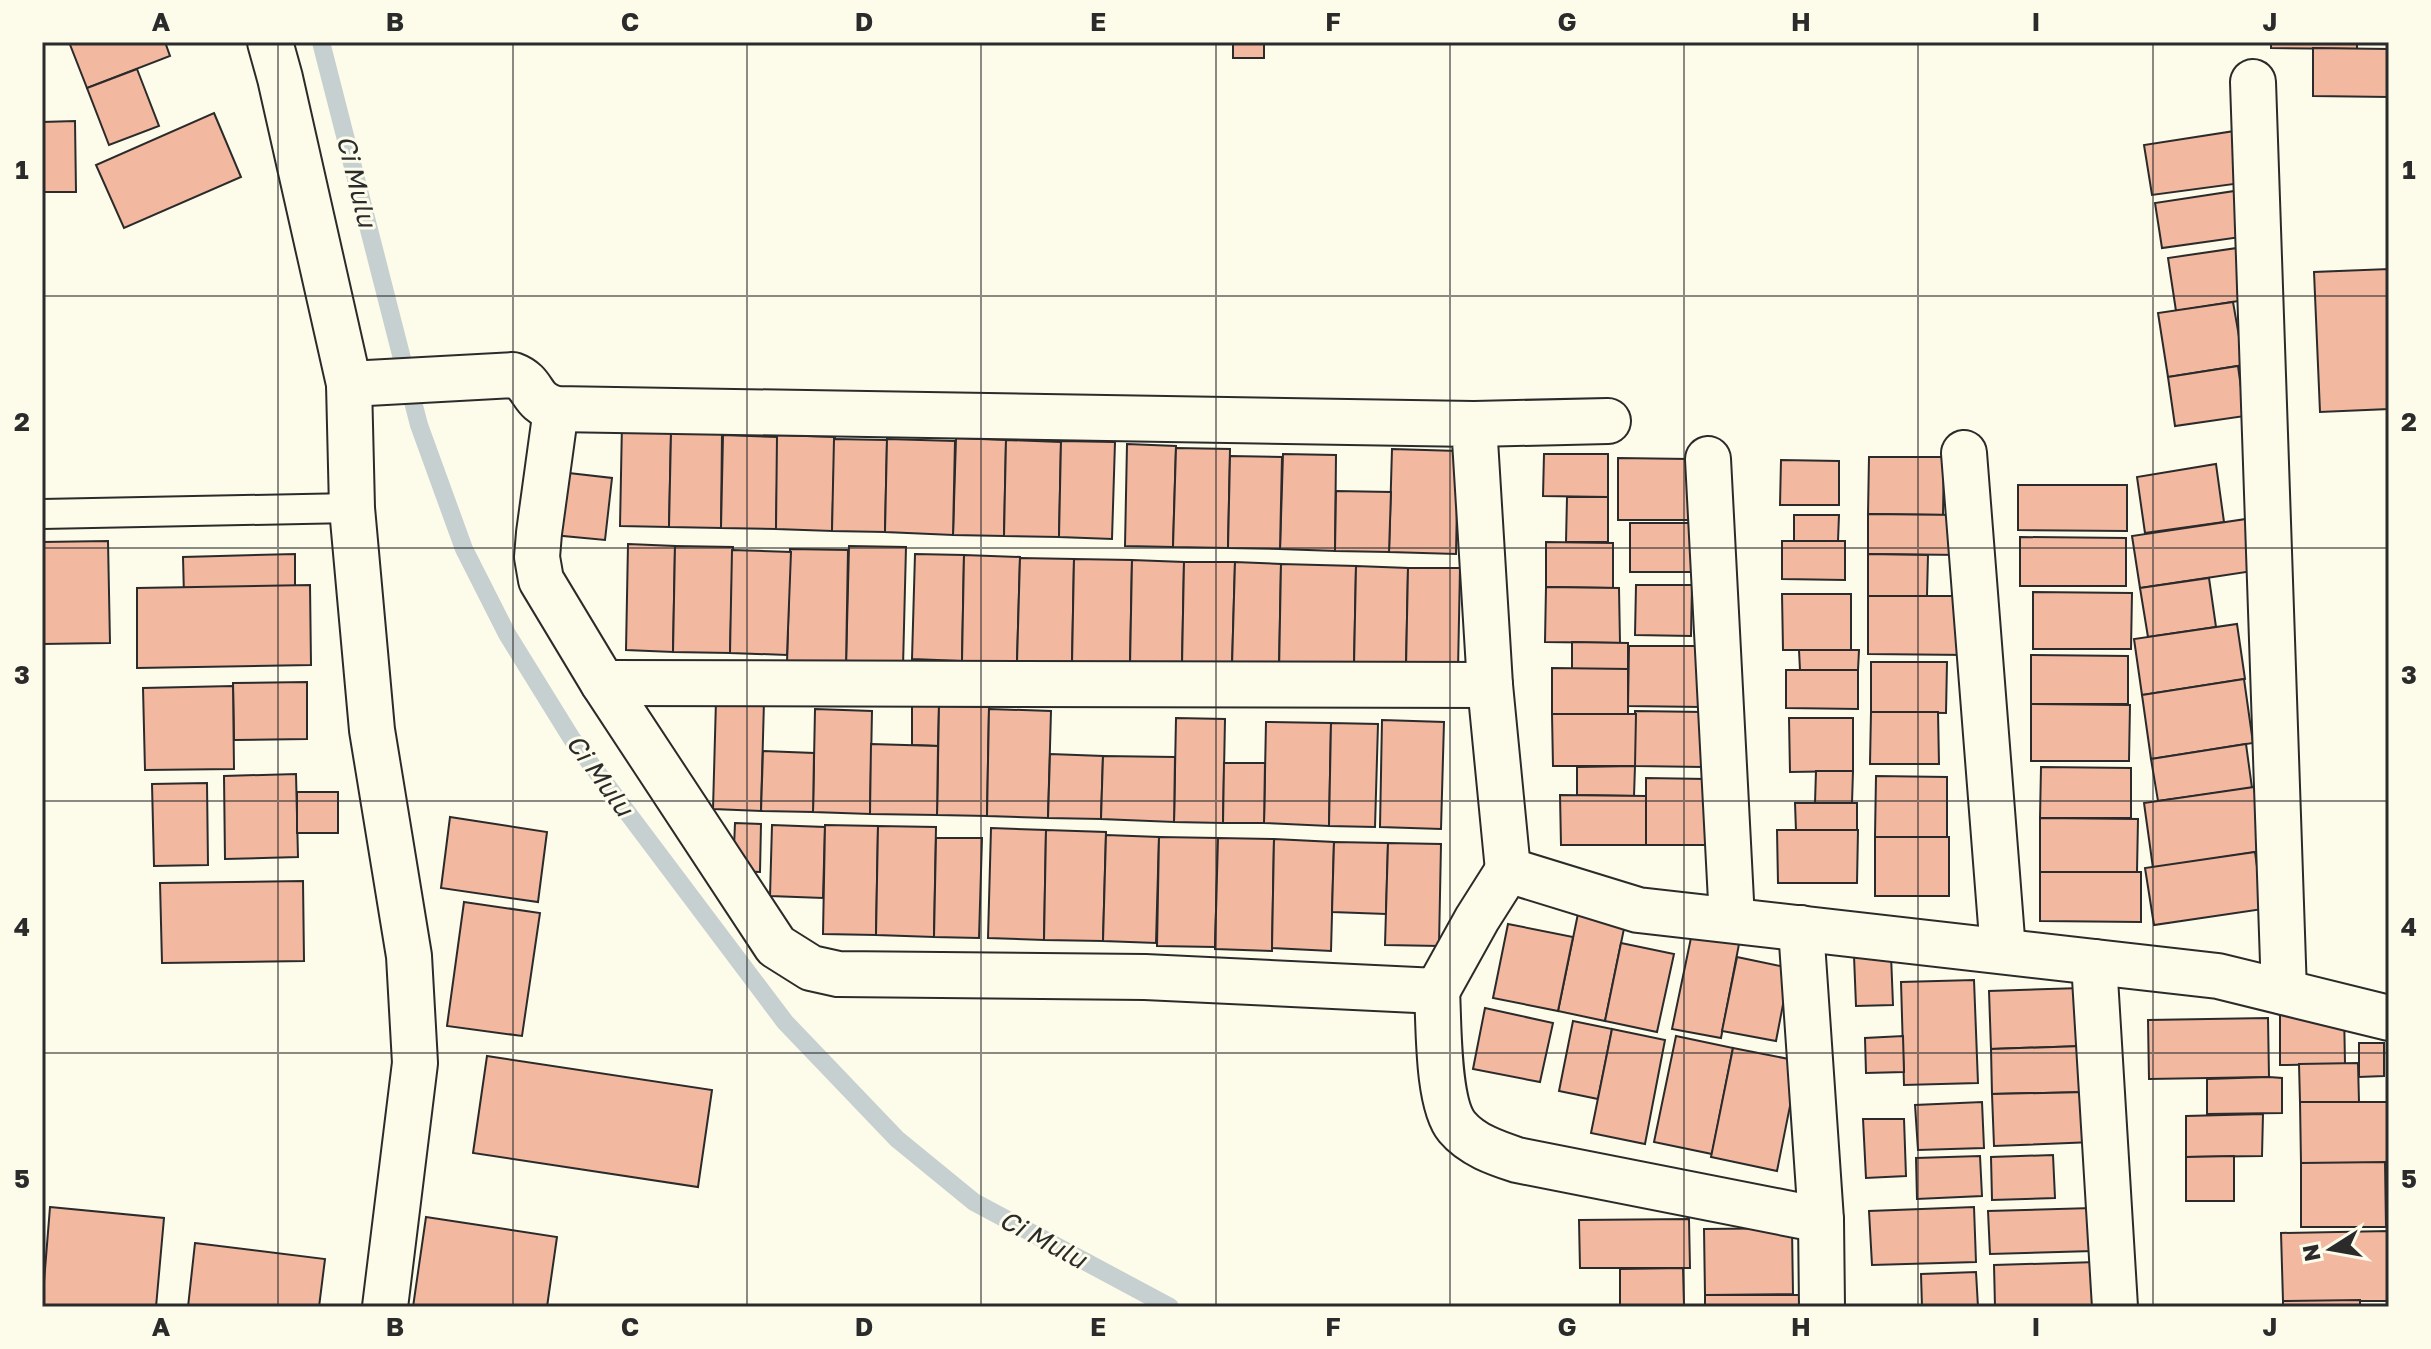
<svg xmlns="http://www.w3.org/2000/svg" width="2431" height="1349" viewBox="0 0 2431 1349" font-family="'Golos Text',sans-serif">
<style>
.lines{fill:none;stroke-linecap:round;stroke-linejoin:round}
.stream{stroke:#c7d0d0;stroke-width:18}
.building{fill:#f2b8a0;stroke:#2b2b2b;stroke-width:2}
.service-casing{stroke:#2b2b2b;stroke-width:32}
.minor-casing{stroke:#2b2b2b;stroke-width:48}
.service{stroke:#fdfbea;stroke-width:28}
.minor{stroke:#fdfbea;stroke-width:44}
.grid{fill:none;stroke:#2b2b2b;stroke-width:2;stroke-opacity:0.55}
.labels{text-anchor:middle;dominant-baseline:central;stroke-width:6;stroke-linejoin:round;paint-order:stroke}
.water-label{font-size:26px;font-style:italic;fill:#2b2b2b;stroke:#fdfbea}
.neatline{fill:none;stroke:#2b2b2b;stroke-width:3}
.grid-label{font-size:26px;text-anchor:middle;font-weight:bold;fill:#2b2b2b}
</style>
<rect width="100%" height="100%" fill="#fdfbea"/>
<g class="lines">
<polyline class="stream" points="321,42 419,425 464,549 507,634 572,739 785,1022 897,1139 974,1202 1170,1307"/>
</g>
<g class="building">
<polygon points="69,42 165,42 170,56 87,88"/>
<rect x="1233" y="42" width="31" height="16"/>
<polygon points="2271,42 2357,42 2357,49 2271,48"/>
<polygon points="2313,48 2389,49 2389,97 2313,96"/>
<polygon points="137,69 159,126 109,145 87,88"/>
<polygon points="214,113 241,177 124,228 96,165"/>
<polygon points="75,121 76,192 42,192 42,122"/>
<polygon points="2241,130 2249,182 2152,195 2144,145"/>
<polygon points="2241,190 2248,236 2162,248 2155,203"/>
<polygon points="2244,247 2251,299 2176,311 2168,258"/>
<polygon points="2389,269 2389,409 2320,412 2314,272"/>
<polygon points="2233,302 2244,365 2168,377 2158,313"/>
<polygon points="2238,366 2245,416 2175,426 2168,377"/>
<polygon points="622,423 671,433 669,527 620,526"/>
<polygon points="671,433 722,433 721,528 669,527"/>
<polygon points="723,435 778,437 776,529 721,528"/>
<polygon points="777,435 835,437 832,531 776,529"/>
<polygon points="956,438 1006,440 1004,536 953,535"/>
<polygon points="834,439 887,440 885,532 832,531"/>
<polygon points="887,439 955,441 953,535 885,532"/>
<polygon points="1006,440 1061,442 1059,537 1004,536"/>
<polygon points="1061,441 1115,442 1112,539 1059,537"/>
<polygon points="1127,444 1176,446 1173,547 1125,546"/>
<polygon points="1176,448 1230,449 1228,548 1173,547"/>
<polygon points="1392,449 1458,451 1456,554 1389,552"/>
<polygon points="1283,454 1336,455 1335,551 1280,549"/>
<polygon points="1544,454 1608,454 1608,497 1543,496"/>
<polygon points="1230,456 1282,457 1280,549 1228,548"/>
<polygon points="1869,457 1944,457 1943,515 1868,514"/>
<polygon points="1618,458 1689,459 1690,520 1618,520"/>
<polygon points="1781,460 1839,461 1839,505 1780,505"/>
<polygon points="2216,464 2224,522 2145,533 2137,477"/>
<polygon points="560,472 612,478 605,540 553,535"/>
<polygon points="2018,485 2127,485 2127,531 2018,530"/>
<polygon points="1336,491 1391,492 1389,552 1335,551"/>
<polygon points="1567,497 1608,497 1608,542 1566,542"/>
<polygon points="1868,514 1961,515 1962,555 1868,554"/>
<polygon points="1794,515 1839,515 1838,541 1794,541"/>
<polygon points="2246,519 2253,571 2140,588 2132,536"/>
<polygon points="1630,523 1696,523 1695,572 1630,572"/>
<polygon points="2020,537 2126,538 2126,586 2020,586"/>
<polygon points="108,541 110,643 42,644 42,542"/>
<polygon points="1782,541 1845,541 1845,580 1782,579"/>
<polygon points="1546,542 1613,543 1613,588 1546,587"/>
<polygon points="628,544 675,546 673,652 626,650"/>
<polygon points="675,546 733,547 730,653 673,652"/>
<polygon points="849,546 906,547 903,667 846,665"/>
<polygon points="790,549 848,550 846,665 787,664"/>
<polygon points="732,550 791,552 787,655 730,653"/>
<polygon points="295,554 295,594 184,596 183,557"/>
<polygon points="915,554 964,555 962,661 912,659"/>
<polygon points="1868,554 1928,555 1927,596 1868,596"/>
<polygon points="964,555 1020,557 1017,662 962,661"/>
<polygon points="1020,558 1074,559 1072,664 1017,662"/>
<polygon points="1074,559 1132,560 1130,665 1072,664"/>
<polygon points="1132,560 1184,562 1182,665 1130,666"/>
<polygon points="1184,562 1235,562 1232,667 1182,665"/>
<polygon points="1235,562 1281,564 1279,667 1232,666"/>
<polygon points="1281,564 1356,566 1354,666 1279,672"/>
<polygon points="1356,566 1408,568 1406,667 1354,666"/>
<polygon points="1408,568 1460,568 1458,670 1406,668"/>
<polygon points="2209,578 2216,627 2148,637 2140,588"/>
<polygon points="310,585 311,665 137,668 137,588"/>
<polygon points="1636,585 1692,585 1691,636 1635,635"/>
<polygon points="1546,587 1619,588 1620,643 1545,642"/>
<polygon points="2033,592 2132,593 2131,649 2033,649"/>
<polygon points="1782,594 1851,594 1851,650 1783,650"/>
<polygon points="1868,596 1967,596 1967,655 1868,654"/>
<polygon points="2237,624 2245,679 2142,695 2134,639"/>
<polygon points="1572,642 1628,643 1628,669 1572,669"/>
<polygon points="1629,646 1703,646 1702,707 1628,706"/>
<polygon points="1799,650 1859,650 1858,670 1800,670"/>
<polygon points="2031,655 2128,656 2128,704 2031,704"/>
<polygon points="1871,662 1947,662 1946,713 1871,712"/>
<polygon points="1552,668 1628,669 1628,715 1552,714"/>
<polygon points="1786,670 1858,670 1858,709 1786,708"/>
<polygon points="2244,679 2253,743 2151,759 2142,695"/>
<polygon points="307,682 307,739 234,740 233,683"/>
<polygon points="233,686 234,769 145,770 143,688"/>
<polygon points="716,700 764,701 761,811 713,809"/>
<polygon points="912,704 939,705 938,746 912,745"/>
<polygon points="2031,704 2130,705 2129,761 2031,761"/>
<polygon points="939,706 989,707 987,816 937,815"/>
<polygon points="815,709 872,711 870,814 813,812"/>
<polygon points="989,709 1051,711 1048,818 987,816"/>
<polygon points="1635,711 1703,712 1703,767 1635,766"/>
<polygon points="1871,712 1938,712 1939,764 1870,764"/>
<polygon points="1552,714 1636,714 1635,766 1553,766"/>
<polygon points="1176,718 1225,719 1223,823 1174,822"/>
<polygon points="1789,718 1853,718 1853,771 1790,772"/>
<polygon points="1382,720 1444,722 1441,829 1380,827"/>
<polygon points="1266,722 1331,723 1329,826 1264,823"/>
<polygon points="1331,723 1378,724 1375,827 1329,826"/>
<polygon points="871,744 938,746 937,815 870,814"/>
<polygon points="2246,744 2252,788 2158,801 2151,759"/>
<polygon points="763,751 814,753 813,812 761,811"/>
<polygon points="1050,754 1103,756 1101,819 1048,818"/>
<polygon points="1103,756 1175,757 1174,822 1101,819"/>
<polygon points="1224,763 1265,763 1264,823 1223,823"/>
<polygon points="1635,766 1634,796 1577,795 1577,767"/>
<polygon points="2041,767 2131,768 2131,818 2040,818"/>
<polygon points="1816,771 1853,771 1852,803 1815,803"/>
<polygon points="296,774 298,857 225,859 224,776"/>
<polygon points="1876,776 1947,777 1947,837 1875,837"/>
<polygon points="1646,778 1706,779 1705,845 1646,845"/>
<polygon points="207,783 208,865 154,866 152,784"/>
<polygon points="2254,787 2263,851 2153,868 2144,803"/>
<rect x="297" y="792" width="41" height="41"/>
<polygon points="1560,795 1646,796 1646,845 1561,845"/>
<polygon points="1795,803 1857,803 1857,831 1796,831"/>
<polygon points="450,817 547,832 538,902 441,888"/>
<polygon points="2040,818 2138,819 2137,872 2040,872"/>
<polygon points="735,823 761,824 760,872 733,871"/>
<polygon points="772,825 825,827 823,898 770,896"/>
<polygon points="825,825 878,826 876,935 823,934"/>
<polygon points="878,826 936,827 934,937 876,935"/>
<polygon points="991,828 1046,830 1044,940 988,938"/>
<polygon points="1046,830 1106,832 1103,941 1044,940"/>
<polygon points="1777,830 1858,830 1857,883 1778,883"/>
<polygon points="1106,835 1159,837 1156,943 1103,941"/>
<polygon points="1159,837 1218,838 1215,947 1157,946"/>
<rect x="1875" y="837" width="74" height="59"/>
<polygon points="936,838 982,838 979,938 934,937"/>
<polygon points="1218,838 1274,839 1272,951 1215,949"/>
<polygon points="1274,839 1334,842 1331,951 1272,948"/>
<polygon points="1334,842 1388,843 1386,914 1332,912"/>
<polygon points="1388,843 1441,844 1439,946 1385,945"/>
<polygon points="2255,852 2263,909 2154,925 2145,868"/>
<polygon points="2040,872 2141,872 2141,922 2040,921"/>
<polygon points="303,881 304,961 162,963 160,883"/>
<polygon points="464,902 540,913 522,1036 447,1026"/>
<polygon points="1580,904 1627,914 1605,1021 1558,1011"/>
<polygon points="1508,924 1573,937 1558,1011 1493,998"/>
<polygon points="1692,933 1739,944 1721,1038 1672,1029"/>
<polygon points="1621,943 1674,954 1657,1032 1605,1021"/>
<polygon points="1891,955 1893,1005 1856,1006 1854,956"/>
<polygon points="1737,957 1790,968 1776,1041 1722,1031"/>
<polygon points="1974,980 1978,1083 1904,1085 1901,982"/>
<polygon points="2081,988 2082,1046 1991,1049 1989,991"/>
<polygon points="1485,1008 1553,1023 1540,1082 1473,1069"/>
<polygon points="2344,1010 2345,1064 2280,1065 2280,1011"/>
<polygon points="2268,1018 2269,1077 2149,1079 2148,1020"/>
<polygon points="1573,1021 1612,1029 1598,1099 1559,1091"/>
<polygon points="1612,1029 1665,1040 1645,1144 1591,1133"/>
<polygon points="1676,1036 1733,1048 1712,1154 1654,1142"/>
<polygon points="1903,1036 1904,1072 1866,1073 1865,1038"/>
<polygon points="2359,1043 2384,1043 2384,1076 2359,1077"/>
<polygon points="2082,1046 2087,1092 1992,1094 1991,1049"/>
<polygon points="1733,1048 1799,1061 1777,1171 1711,1157"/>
<polygon points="487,1056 712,1090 698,1187 473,1153"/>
<polygon points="2358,1063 2359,1102 2300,1102 2299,1064"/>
<polygon points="2269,1077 2282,1078 2282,1113 2207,1114 2207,1079"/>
<polygon points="2087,1092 2093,1142 1994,1146 1992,1094"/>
<polygon points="1982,1102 1984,1148 1918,1150 1915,1105"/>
<polygon points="2300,1102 2388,1102 2388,1163 2301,1163"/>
<polygon points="2263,1114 2262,1156 2186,1157 2186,1116"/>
<polygon points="1863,1119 1904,1119 1906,1176 1866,1178"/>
<polygon points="2053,1155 2055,1198 1992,1200 1991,1157"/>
<polygon points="1980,1156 1982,1196 1917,1199 1916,1158"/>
<polygon points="2234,1156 2234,1201 2186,1201 2186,1157"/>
<polygon points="2385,1162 2386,1227 2301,1227 2301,1163"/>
<polygon points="50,1207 164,1218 156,1307 42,1307"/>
<polygon points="1974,1207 1976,1262 1872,1265 1869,1211"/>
<polygon points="2092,1208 2093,1251 1990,1254 1988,1211"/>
<polygon points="426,1217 557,1237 547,1307 413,1307"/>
<polygon points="1689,1219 1690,1268 1580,1268 1579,1220"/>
<polygon points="1792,1228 1793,1294 1705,1295 1704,1229"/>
<polygon points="2389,1231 2389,1301 2283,1301 2281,1233"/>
<polygon points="195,1243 325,1259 319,1307 188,1307"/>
<polygon points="2097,1262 2098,1307 1995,1307 1994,1265"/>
<polygon points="1683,1268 1684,1305 1620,1305 1620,1269"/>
<polygon points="1976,1272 1978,1307 1922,1307 1921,1274"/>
<rect x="1705" y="1295" width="97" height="12"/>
<polygon points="2360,1300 2360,1307 2283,1307 2283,1301"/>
<rect x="1578" y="1305" width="106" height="2"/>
</g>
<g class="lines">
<g class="service-casing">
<polyline id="service" points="42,514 352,508"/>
</g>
<g class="minor-casing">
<g id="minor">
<polyline points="270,42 280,78 349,384 352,508 372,730 409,956 415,1063 385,1307"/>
<polyline points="2253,82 2284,992"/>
<path d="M349,384l164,-9c24,9 15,26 43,34l918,15 16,261 18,185"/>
<polyline points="556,409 539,533 537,557 541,580 603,683 776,946 811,968 838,974 1145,977 1437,991 1477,919 1508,870 1638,910 2218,976 2389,1018"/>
<polyline points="1474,424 1608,421"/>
<polyline points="1964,453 2003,951"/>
<polyline points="1708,459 1732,920"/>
<polyline points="603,683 1490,685"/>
<polyline points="1801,928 1821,1220 1822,1307"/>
<polyline points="2094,962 2115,1307"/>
<path d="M1437,991c2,33 0,112 20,136 15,18 39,26 60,33l304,60"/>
</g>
</g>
<use href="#service" class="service"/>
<use href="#minor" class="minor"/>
</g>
<path class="grid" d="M278,42v1265M513,42v1265M747,42v1265M981,42v1265M1216,42v1265M1450,42v1265M1684,42v1265M1918,42v1265M2153,42v1265M42,296h2347M42,548h2347M42,801h2347M42,1053h2347"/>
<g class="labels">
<g class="water-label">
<text transform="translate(357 181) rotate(76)">Ci Mulu</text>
<text transform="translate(600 775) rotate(54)">Ci Mulu</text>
<text transform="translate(1043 1239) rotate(28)">Ci Mulu</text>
</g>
</g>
<rect width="2431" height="1349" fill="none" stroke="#fdfbea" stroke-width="88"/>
<g transform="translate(2331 1249) rotate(259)" stroke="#fdfbea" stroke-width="6" paint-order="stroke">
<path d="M0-6L14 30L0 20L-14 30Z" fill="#2b2b2b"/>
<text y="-12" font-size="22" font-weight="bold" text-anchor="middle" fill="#2b2b2b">N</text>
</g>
<rect x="44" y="44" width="2343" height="1261" class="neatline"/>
<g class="grid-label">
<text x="161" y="31">A</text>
<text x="395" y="31">B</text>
<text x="630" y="31">C</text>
<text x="864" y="31">D</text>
<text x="1098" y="31">E</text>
<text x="1333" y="31">F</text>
<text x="1567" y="31">G</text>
<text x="1801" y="31">H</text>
<text x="2036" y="31">I</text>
<text x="2270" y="31">J</text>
<text x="22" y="179">1</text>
<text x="2409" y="179">1</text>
<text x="22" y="431">2</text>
<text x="2409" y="431">2</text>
<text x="22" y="684">3</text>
<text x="2409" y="684">3</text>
<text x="22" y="936">4</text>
<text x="2409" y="936">4</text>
<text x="22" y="1188">5</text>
<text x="2409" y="1188">5</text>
<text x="161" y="1336">A</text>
<text x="395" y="1336">B</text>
<text x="630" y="1336">C</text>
<text x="864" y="1336">D</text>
<text x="1098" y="1336">E</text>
<text x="1333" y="1336">F</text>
<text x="1567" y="1336">G</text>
<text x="1801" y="1336">H</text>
<text x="2036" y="1336">I</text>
<text x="2270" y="1336">J</text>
</g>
</svg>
